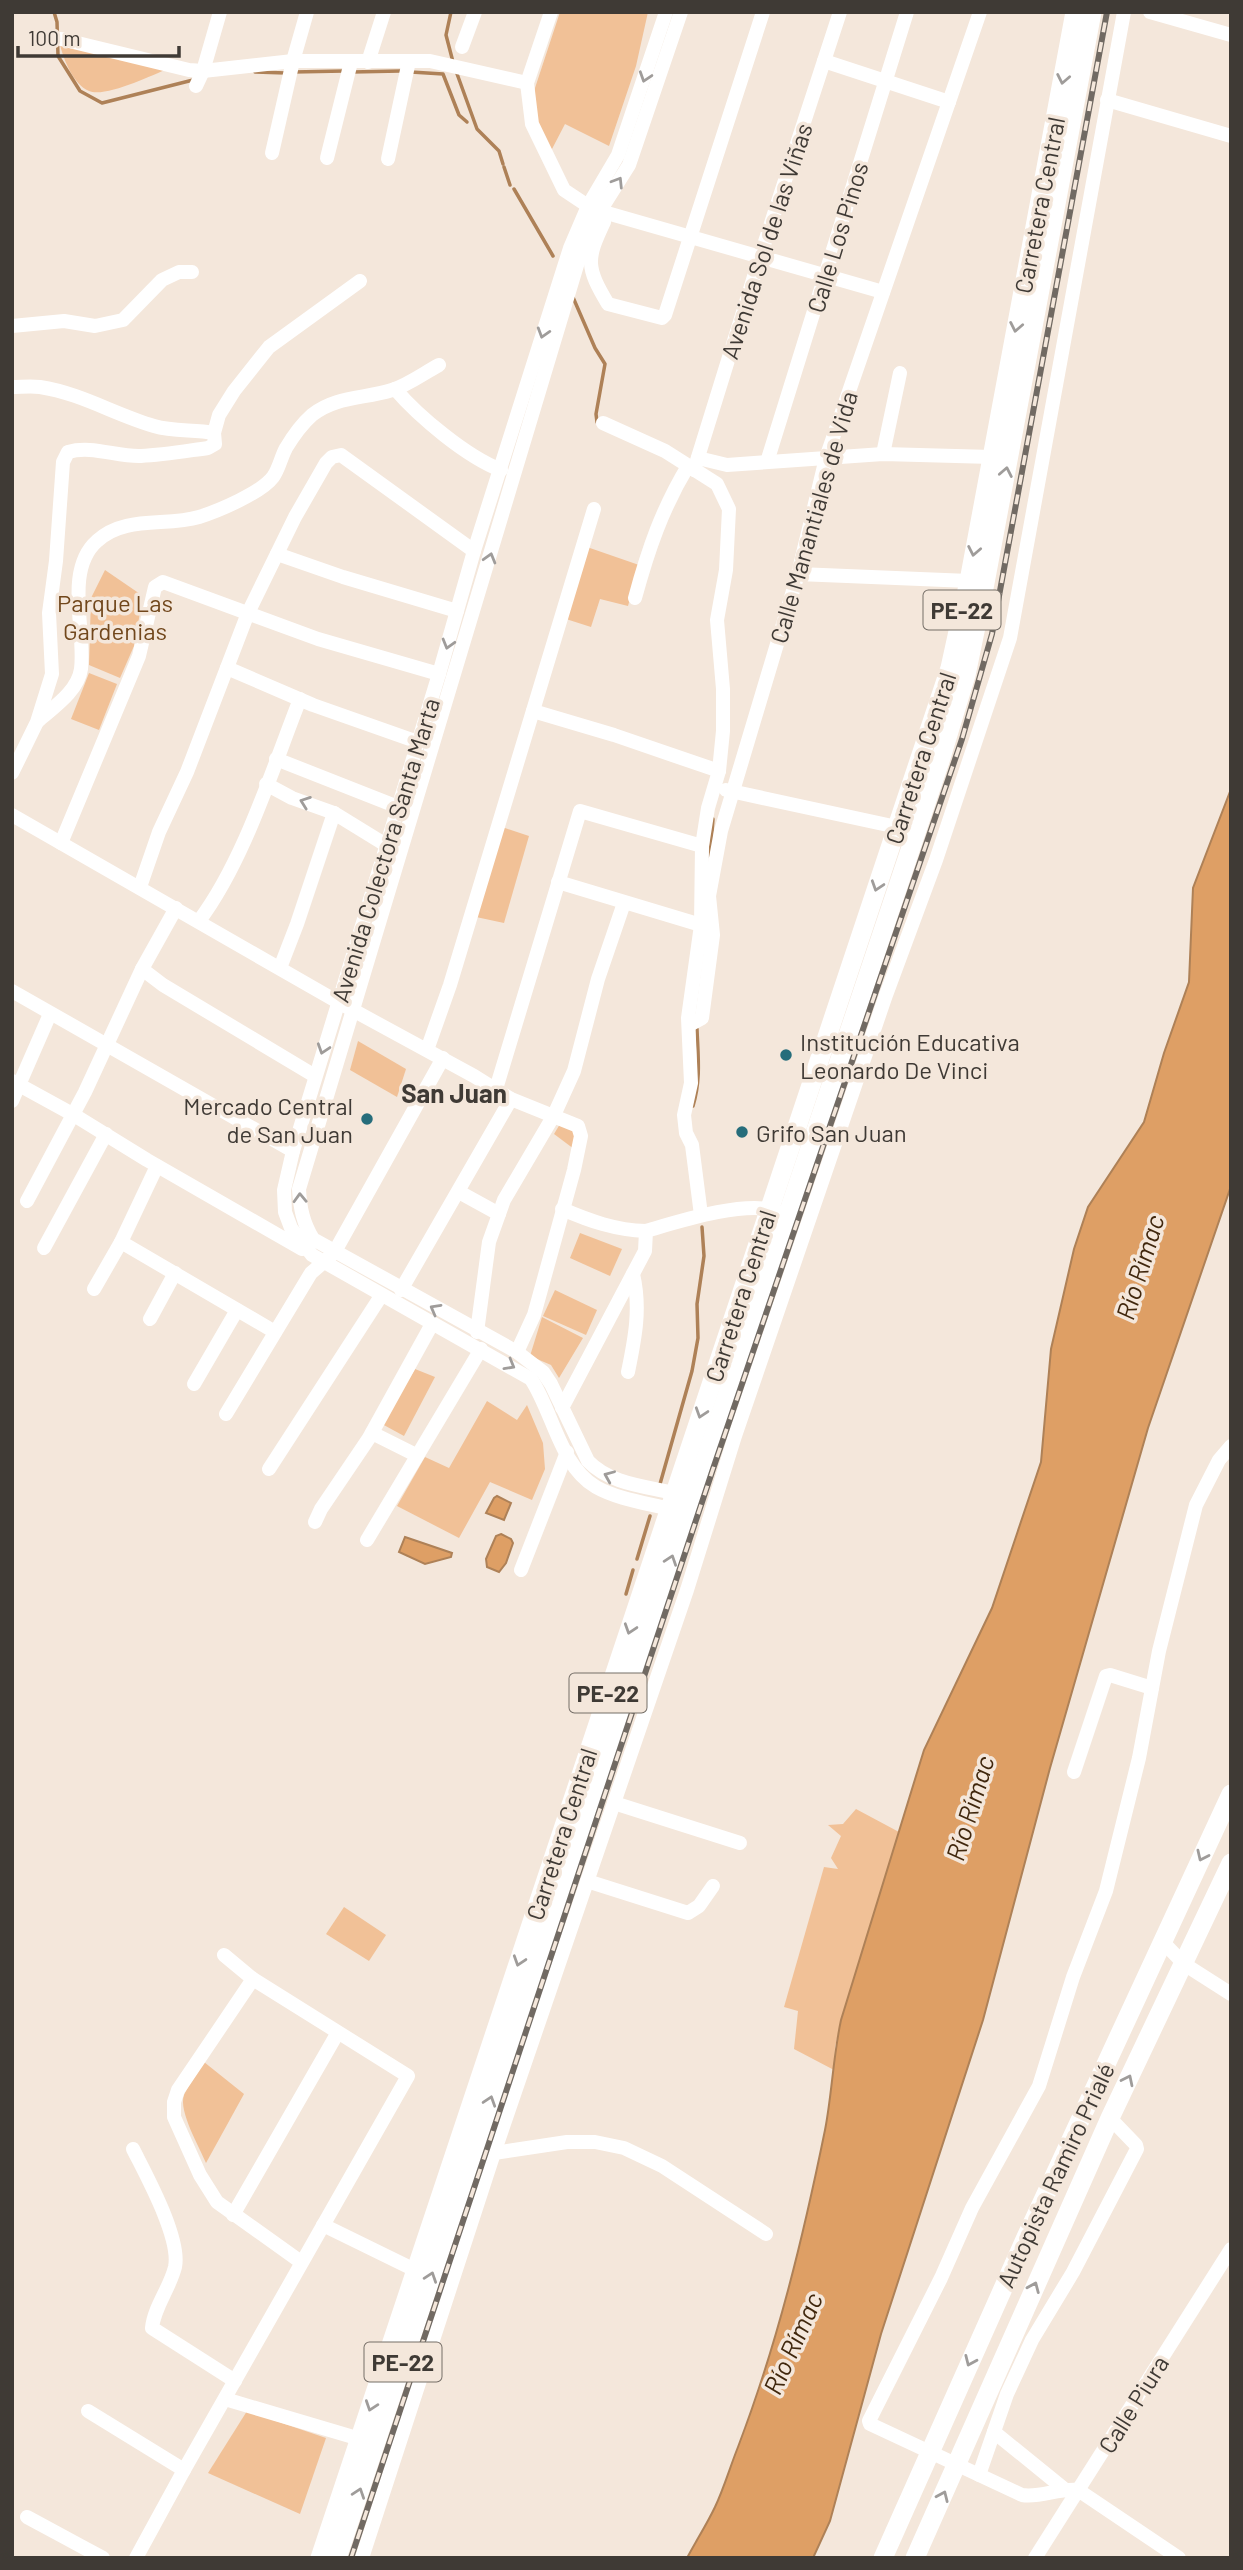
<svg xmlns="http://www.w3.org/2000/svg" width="1243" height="2570" viewBox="0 0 1243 2570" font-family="Barlow,sans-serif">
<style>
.green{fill:#f1c197}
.water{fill:#de9f65;stroke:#ae8157;stroke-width:2}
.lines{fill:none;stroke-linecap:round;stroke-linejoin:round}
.stream{stroke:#ae8157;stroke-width:3.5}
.minor{stroke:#fff;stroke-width:14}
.highway{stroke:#fff;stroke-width:19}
.rail-casing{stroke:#716a63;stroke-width:6}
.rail{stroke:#f4e7db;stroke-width:3.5;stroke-dasharray:10;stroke-linecap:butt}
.oneway{stroke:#9f9c9a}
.poi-dot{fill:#266d7b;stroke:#f4e7db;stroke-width:2.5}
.labels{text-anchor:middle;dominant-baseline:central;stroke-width:7;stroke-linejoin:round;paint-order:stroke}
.shield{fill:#f4e7db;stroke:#756e67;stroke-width:2}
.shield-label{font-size:23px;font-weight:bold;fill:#3f3a35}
.street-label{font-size:24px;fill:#3f3a35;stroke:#f4e7db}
.park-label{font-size:24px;fill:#71471c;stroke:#f4e7db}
.poi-label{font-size:24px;fill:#3f3a35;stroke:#f4e7db;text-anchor:start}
.neighbourhood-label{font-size:26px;font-weight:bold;fill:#3f3a35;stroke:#f4e7db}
.water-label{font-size:26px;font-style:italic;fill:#40270d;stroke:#f4e7db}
</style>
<rect width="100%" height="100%" fill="#f4e7db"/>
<g class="green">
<polygon points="560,12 648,12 636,66 609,146 565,124 552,149 541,145 532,117 535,88"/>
<path d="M60,45l107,24c-16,7 -63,29 -78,22 -16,-7 -25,-31 -29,-46z"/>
<polygon points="587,547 639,565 628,606 600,599 591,627 566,619"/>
<polygon points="105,570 143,596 134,646 120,678 89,665 91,598"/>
<polygon points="89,673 117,684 99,730 71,719"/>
<polygon points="502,827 529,836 504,923 476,917"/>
<polygon points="358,1041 406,1069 397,1097 350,1070"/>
<polygon points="560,1124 576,1130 574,1149 554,1134"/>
<polygon points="580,1233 622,1249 610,1276 570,1258"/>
<polygon points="555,1290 597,1310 586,1335 543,1316"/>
<polygon points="542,1317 583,1338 559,1378 551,1365 530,1356"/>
<polygon points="415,1369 435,1377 404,1436 382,1424"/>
<polygon points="487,1401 517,1420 527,1405 543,1443 545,1469 532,1500 490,1482 459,1538 397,1506 425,1457 449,1468"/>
<polygon points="856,1809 899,1832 841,2020 835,2047 834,2070 794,2049 798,2011 784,2007 824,1867 838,1869 831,1858 841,1836 828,1825 843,1824"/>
<polygon points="344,1907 386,1935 369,1961 326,1934"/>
<path d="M204,2062l40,32 -38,69c-6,-15 -28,-52 -22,-68 5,-11 14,-22 20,-33z"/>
<polygon points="247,2411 326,2438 300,2514 208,2473"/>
</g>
<g class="water">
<path d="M1231,789v397l-83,242 -98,340 -67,252 -102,314 -51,187 -17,37h-126c9,-17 20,-34 28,-51 9,-19 15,-40 23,-60 39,-102 65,-209 87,-317 7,-36 8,-73 16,-110l83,-270 68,-142 49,-146 10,-113 23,-100 14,-42 56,-85 20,-69 25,-71 4,-94z"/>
<polygon points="497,1496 511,1503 504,1520 486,1513 494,1498"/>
<polygon points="501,1534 511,1539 513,1543 506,1563 499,1572 487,1567 486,1559 496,1536"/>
<polygon points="405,1537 452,1553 451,1557 425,1564 399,1552"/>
</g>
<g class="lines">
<g class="stream">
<polyline points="54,12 57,22 58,56 80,91 102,103 193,80"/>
<polyline points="451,12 446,35 453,62"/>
<polyline points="456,71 477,129 499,151 503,164"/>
<polyline points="255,72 286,73"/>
<polyline points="293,72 344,71"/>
<polyline points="352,72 400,71"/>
<polyline points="411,72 443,74 459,115 467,122"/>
<polyline points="504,167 510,185"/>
<polyline points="514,189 553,256"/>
<polyline points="572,295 595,348 605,364 596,414 597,422"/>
<polyline points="710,857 713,819"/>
<path d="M693,1106c8,-26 5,-50 4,-77"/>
<polyline points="660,1484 692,1371 698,1338 697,1304 704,1256 702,1227"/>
<polyline points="637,1559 650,1516"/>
<polyline points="626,1594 633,1570"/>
</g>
<g class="minor">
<polyline points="551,12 527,83 532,124 564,190 588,206"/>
<path d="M666,12l-48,143 -30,51 -18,42 -96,303 -35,123 -146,477 -9,39 1,22 6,16 21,27 219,124c22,33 29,87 65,108 21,12 50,16 74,22"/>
<polyline points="1150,12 1231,35"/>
<polyline points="61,39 189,70 203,71 293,61 430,61 527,83"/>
<polyline points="462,47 475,12"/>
<polyline points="824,61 949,102"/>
<polyline points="368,62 384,12"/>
<polyline points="196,86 203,71 220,12"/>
<polyline points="1107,100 1231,136"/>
<polyline points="272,153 293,61 307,12"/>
<polyline points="327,158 351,62"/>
<polyline points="388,159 409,61"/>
<polyline points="600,211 883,292"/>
<path d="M604,222c-18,38 -18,45 4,82l54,14 3,-3 98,-303"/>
<polyline points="12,326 64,321 95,326 123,320 162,280 179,272 192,272"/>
<path d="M12,387c9,0 19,-1 28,0 40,6 76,28 114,39 20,6 40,3 60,7"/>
<path d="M395,389c24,28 72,68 106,81"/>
<polyline points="603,423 665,451 717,484 729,509 726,570 717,620 723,689 723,731 719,771 708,808 702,846 701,925 688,1018 691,1083 684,1115 686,1133 692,1145 701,1215"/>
<polyline points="883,454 900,373"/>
<polyline points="698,458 727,465 883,454 992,457"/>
<polyline points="767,462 907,12"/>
<polyline points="694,470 760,257 840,12"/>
<polyline points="277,554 343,577 457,611"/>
<polyline points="798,574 969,581"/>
<path d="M635,598c13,-48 27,-89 53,-132"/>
<polyline points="227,668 313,705 418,742"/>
<polyline points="533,711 614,735 719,771"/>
<path d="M38,721c16,-14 40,-30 43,-52 5,-37 -17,-99 16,-128 28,-26 69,-14 102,-24 19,-6 62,-24 74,-40 6,-8 8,-20 13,-29 6,-10 17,-25 26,-33 24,-19 52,-16 80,-25 16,-5 32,-17 47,-25"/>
<polyline points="276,759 398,807"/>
<path d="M12,773l25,-51 15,-48 -3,-61 7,-52 7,-99 5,-10c24,-7 49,5 73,4 22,-1 45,-5 67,-8l7,-4 -1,-11 5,-18 15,-24 35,-44 91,-66"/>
<polyline points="266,784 292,798 334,813 386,845"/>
<polyline points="726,790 897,827"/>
<polyline points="12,815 338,1002 474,1076 511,1099 578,1126 581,1136 574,1170 534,1315 517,1352"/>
<polyline points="61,843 139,656 155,587 163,582 318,639 439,674"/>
<polyline points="558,882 701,925"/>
<polyline points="140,887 159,832 187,772 248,613 295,517 326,463 332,457 341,455 474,551"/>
<path d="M199,921c45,-60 73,-151 101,-222"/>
<polyline points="280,968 297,924 334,813"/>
<polyline points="142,969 163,985 315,1076"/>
<polyline points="12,991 293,1151"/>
<polyline points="689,1025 702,1018 713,935 709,896 721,831 798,574 826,458 980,12"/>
<polyline points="427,1050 450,985 594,509"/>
<polyline points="12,1081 74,1115 147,1160 302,1249"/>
<polyline points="496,1089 580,811 702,846"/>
<polyline points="12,1101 50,1014"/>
<polyline points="459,1192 499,1214"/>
<polyline points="27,1201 85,1092 142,969 176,908"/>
<path d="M562,1209c28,12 53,21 84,22"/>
<polyline points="121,1242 275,1332"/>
<polyline points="44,1248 106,1134"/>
<polyline points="94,1289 121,1242 157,1166"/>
<polyline points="401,1290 511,1099"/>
<polyline points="150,1319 175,1273"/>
<polyline points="477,1332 489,1242 504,1200 554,1115 574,1071 598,979 624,903"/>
<path d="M628,1372c7,-34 13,-64 5,-98"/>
<polyline points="194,1384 237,1310"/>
<path d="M562,1408l83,-157 1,-20c31,-9 99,-31 130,-20"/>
<polyline points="226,1414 311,1273 334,1253 443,1058"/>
<polyline points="372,1433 416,1455"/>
<polyline points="269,1469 381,1296"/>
<path d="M674,1493c-29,-7 -64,-9 -86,-32l-37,-77 -8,-12 -26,-20 -204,-113c-10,-16 -13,-31 -14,-50l285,-947 16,-31 29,-46 52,-153"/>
<polyline points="315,1522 321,1509 369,1438 432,1324"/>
<polyline points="367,1540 481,1349"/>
<polyline points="521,1570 567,1452"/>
<polyline points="1074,1772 1106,1676 1110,1675 1152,1688"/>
<polyline points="614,1803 740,1843"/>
<polyline points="587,1881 688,1913 699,1906 713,1886"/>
<polyline points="1163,1942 1184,1964 1231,1994"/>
<polyline points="253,1979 178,2090 174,2102 174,2117 200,2175 217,2202 301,2262"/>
<path d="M133,2149c13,26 48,89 42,118 -5,21 -21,40 -23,61l83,53"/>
<polyline points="465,2168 494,2153 567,2142 595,2142 624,2148 662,2166 766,2234"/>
<polyline points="233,2215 337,2034"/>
<polyline points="323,2225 417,2271"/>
<polyline points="225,2399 360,2439"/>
<polyline points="88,2411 184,2470"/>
<polyline points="994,2432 1063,2488"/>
<polyline points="979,2475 1007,2394 1032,2340 1073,2272 1137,2149 1136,2145 1110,2118"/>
<polyline points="27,2517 103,2558"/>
<polyline points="136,2558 184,2470 408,2076 253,1979 224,1955"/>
<polyline points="362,2558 494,2153 687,1590 735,1436 886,995 936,860 1010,638 1124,12"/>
<polyline points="1035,2558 1231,2249"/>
<path d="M1179,2558l-101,-68c-20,-2 -37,8 -56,5l-152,-71 -1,-3 72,-143 31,-70 67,-122 34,-109 33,-86 33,-133 20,-107 37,-146 23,-45 12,-14"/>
</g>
<g class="highway">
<polyline points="320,2558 950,668 969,581 1075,12"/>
<polyline points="337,2558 940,761 966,675 985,583 1092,12"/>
<polyline points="883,2558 1026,2237 1231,1794"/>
<polyline points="915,2558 1110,2118 1231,1863"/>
</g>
<g class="rail-casing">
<polyline id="rail" points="351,2558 713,1469 962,739 992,634 1107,12"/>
</g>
<use href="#rail" class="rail"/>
</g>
<defs><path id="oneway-chevron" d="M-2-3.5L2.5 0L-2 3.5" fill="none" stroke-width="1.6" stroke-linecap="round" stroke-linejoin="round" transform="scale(1.75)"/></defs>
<g class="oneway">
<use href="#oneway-chevron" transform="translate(645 77) rotate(108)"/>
<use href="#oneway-chevron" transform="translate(1063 79) rotate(101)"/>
<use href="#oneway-chevron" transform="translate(618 182) rotate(-58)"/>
<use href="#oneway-chevron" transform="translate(1016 327) rotate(101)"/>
<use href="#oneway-chevron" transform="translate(543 333) rotate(107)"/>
<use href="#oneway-chevron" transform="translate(1006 472) rotate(-79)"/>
<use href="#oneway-chevron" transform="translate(974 551) rotate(101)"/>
<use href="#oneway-chevron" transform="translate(490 558) rotate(-74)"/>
<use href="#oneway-chevron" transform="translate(448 644) rotate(106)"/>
<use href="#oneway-chevron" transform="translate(305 802) rotate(-160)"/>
<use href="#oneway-chevron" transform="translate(877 886) rotate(108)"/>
<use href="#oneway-chevron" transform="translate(323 1049) rotate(108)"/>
<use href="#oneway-chevron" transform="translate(300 1198) rotate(-92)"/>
<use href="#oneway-chevron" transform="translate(435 1309) rotate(-151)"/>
<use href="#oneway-chevron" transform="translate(510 1365) rotate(30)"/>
<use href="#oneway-chevron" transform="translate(701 1413) rotate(108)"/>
<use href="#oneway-chevron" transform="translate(609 1476) rotate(-157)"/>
<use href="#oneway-chevron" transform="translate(671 1560) rotate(-71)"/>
<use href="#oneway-chevron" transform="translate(630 1629) rotate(108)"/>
<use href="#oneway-chevron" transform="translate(1202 1856) rotate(115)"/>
<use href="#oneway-chevron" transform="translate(519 1961) rotate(108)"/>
<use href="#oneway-chevron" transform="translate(1128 2080) rotate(-64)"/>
<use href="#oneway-chevron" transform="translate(490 2101) rotate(-72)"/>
<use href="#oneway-chevron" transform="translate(431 2277) rotate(-71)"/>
<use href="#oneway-chevron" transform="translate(1034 2287) rotate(-67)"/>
<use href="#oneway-chevron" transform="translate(970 2361) rotate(114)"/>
<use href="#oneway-chevron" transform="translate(371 2406) rotate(109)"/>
<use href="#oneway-chevron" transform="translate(359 2493) rotate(-71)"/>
<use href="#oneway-chevron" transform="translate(943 2496) rotate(-66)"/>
</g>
<g class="poi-dot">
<circle cx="786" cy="1055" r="7"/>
<circle cx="367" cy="1119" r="7"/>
<circle cx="742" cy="1132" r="7"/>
</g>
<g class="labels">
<g class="shield">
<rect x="923.5" y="590.5" width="77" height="39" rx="5"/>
<rect x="569.5" y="1673.5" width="77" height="39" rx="5"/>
<rect x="364.5" y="2342.5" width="77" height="39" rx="5"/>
</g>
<g class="shield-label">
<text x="962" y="610">PE-22</text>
<text x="608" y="1693">PE-22</text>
<text x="403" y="2362">PE-22</text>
</g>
<g class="street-label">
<text transform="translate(1039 205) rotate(-79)">Carretera Central</text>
<text transform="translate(837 237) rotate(-73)">Calle Los Pinos</text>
<text transform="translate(766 241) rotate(-72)">Avenida Sol de las Viñas</text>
<text transform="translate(813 517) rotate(-74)">Calle Manantiales de Vida</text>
<text transform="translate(920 758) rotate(-72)">Carretera Central</text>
<text transform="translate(385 850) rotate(-73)">Avenida Colectora Santa Marta</text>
<text transform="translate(740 1296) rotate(-72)">Carretera Central</text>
<text transform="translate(561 1834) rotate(-72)">Carretera Central</text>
<text transform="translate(1055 2175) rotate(-65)">Autopista Ramiro Prialé</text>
<text transform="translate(1133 2404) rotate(-58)">Calle Piura</text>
</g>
<g class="park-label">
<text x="115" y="602">Parque Las<tspan x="115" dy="28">Gardenias</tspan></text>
</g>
<g class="poi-label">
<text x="800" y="1041">Institución Educativa<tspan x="800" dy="28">Leonardo De Vinci</tspan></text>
<text x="353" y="1105" text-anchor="end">Mercado Central<tspan x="353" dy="28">de San Juan</tspan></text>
<text x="756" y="1132">Grifo San Juan</text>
</g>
<g class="neighbourhood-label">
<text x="454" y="1092">San Juan</text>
</g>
<g class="water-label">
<text transform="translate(1139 1267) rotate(-73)">Río Rímac</text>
<text transform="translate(969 1808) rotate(-73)">Río Rímac</text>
<text transform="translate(792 2343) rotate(-66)">Río Rímac</text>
</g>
</g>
<rect width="1243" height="2570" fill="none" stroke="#3f3a35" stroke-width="28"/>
<path d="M18 46v10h161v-10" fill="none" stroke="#3f3a35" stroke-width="3.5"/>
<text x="28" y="46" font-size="21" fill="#3f3a35" stroke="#f4e7db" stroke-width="5" paint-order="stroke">100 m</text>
</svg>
